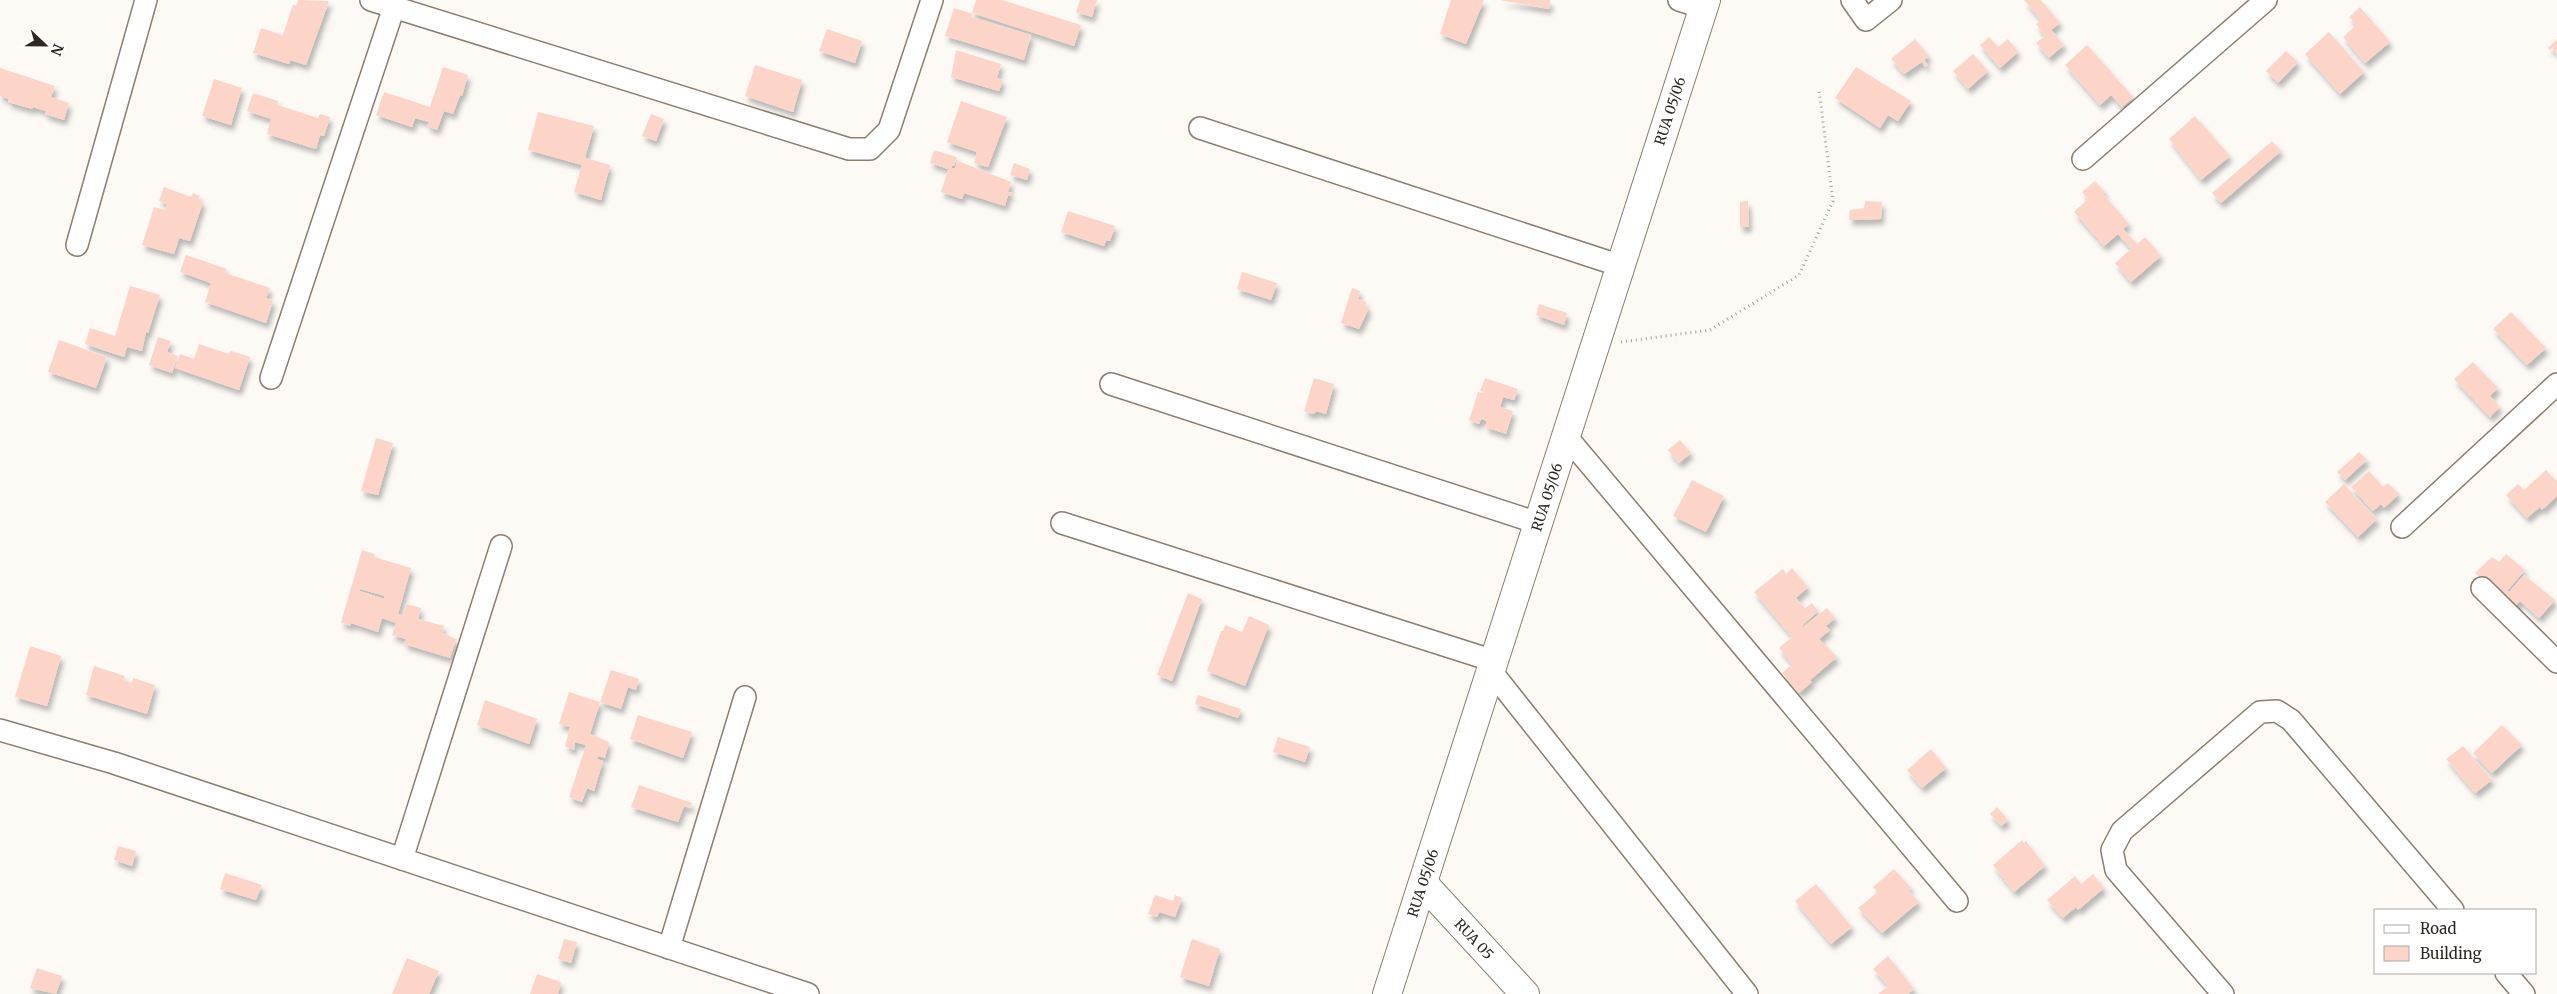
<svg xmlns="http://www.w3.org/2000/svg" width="2557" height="994" viewBox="0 0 2557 994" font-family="Merriweather,serif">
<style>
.building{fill:#fcd5c8;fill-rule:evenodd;filter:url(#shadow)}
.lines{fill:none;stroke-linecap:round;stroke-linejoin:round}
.street-casing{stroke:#8d7d6d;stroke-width:24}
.secondary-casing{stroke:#8d7d6d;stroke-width:30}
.path{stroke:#a5a19b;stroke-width:3;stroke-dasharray:1 4;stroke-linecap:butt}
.street{stroke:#fff;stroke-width:21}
.secondary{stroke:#fff;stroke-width:28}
.labels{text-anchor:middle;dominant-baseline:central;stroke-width:4;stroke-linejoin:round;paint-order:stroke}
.street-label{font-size:14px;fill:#2d2720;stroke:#fff}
</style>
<defs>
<filter id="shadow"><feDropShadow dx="3" dy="5.5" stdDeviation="2.5" flood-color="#0004"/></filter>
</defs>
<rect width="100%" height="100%" fill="#fdfaf6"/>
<g class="building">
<polygon points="298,0 329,1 306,65 290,60 289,64 253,53 261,28 283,35 293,4 296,6"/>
<polygon points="976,0 1002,0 1081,25 1074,46 972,13"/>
<polygon points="1080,0 1097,0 1092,17 1076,12"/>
<polygon points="1451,0 1484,0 1466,44 1440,34"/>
<polygon points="1500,0 1550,0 1549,9"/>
<polygon points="2024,0 2041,0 2060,23 2051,30 2064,45 2049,58 2036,43 2045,36 2036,24 2041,20"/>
<polygon points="2360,7 2390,42 2365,63 2343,37 2356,25 2349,17"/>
<polygon points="954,8 973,14 971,17 1031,35 1024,60 945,36"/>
<polygon points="827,29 862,41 855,63 819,51"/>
<polygon points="2329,32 2364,72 2340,94 2305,54"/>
<polygon points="1989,37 1998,47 2008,39 2018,52 2000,68 1980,45"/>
<polygon points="1915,39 1929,56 1924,60 1928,65 1925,67 1922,62 1904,74 1891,59"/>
<polygon points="2557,39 2557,54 2552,48 2550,50 2548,48"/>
<polygon points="2087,45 2133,97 2122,107 2111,95 2100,105 2065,65"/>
<polygon points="956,50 1001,64 997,78 1003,80 999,91 951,77"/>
<polygon points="2286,51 2298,62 2278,83 2266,71"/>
<polygon points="1973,54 1988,71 1968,89 1953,71"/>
<polygon points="755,65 802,80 793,112 745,96"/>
<polygon points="443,67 468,75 462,96 460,95 453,114 444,111 437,130 427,126 429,122 415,118 412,127 376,115 384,92 430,107"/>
<polygon points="1856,67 1911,101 1898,121 1888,115 1880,128 1835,98"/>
<polygon points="0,68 55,86 51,97 69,103 64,120 45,114 46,111 33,107 32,109 8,102 9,99 0,96"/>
<polygon points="214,79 242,88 231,125 202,116"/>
<polygon points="253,93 278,101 277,105 318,118 320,114 330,117 324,136 320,135 316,149 267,134 271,119 247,111"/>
<polygon points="961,101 1007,117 988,167 974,163 977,152 947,142"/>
<polygon points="538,112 594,126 585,158 610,165 601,200 574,192 582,165 528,150"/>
<polygon points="651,114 664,119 656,141 642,136"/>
<polygon points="2195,116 2230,156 2201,180 2169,139"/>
<polygon points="2272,141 2281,151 2221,203 2212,193"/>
<polygon points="934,150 957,157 954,166 952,166 951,170 930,163"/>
<polygon points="958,161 1011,182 1008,192 1012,193 1010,196 1008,195 1005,206 964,193 962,199 941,192 948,170 955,168"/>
<polygon points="1014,163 1030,169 1027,180 1010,175"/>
<polygon points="2095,181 2105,192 2103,194 2129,224 2123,229 2137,244 2145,237 2161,256 2131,282 2115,263 2131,249 2118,234 2104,246 2074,212 2088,199 2082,192"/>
<polygon points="164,187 191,197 193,193 200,196 198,201 203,202 190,241 179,238 174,254 142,245 154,207 165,210 167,204 159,201"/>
<polygon points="1748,201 1749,227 1740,227 1740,202"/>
<polygon points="1865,201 1882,202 1881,219 1849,220 1850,210 1864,208"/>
<polygon points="1068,211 1115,226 1110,241 1106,240 1104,246 1061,232"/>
<polygon points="186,255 227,269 225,273 270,288 266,298 273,301 266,323 205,302 211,283 180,272"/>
<polygon points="1242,272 1277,283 1271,300 1237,289"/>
<polygon points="130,286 160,295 148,333 146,332 142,351 127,347 124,357 85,344 90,328 115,336"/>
<polygon points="1352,288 1360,291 1358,299 1366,302 1365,306 1369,308 1359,329 1341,323"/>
<polygon points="1539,304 1567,313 1564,325 1536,315"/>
<polygon points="2511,312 2546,348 2527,365 2493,329"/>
<polygon points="158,337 171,341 167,352 178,356 172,373 149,365"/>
<polygon points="59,340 107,357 96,388 48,372"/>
<polygon points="199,344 229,354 231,351 250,357 239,390 175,368 180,354 194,359"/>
<polygon points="2473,362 2498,388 2490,396 2500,407 2490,417 2454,379"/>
<polygon points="1314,378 1334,384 1326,414 1316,411 1314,414 1304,411"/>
<polygon points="1485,378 1518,389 1514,400 1503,397 1500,407 1513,411 1506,434 1485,427 1487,421 1481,419 1479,424 1469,420 1478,392 1489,394 1480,391"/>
<polygon points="376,438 393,443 378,495 361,491"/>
<polygon points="1680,440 1691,453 1679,463 1668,450"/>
<polygon points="2359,452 2367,460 2345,480 2337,472"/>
<polygon points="2546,470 2557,482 2557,496 2542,510 2540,507 2527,518 2506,495 2518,484 2524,490"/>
<polygon points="2369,471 2383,487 2388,483 2399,494 2384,508 2381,504 2373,511 2351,487"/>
<polygon points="1692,480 1724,496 1706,532 1673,516"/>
<polygon points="2344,484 2377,519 2358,537 2325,502"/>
<path d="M362,550l13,4 -1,3 37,11 -13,46 5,1 4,-11 14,4 -3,11 26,7 -2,7 14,6 -6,19 -46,-14 2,-5 -14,-4 4,-12 -14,-5 -4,14 -27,-9 -1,3 -9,-4zM360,589l25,7 -1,3 -24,-8z"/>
<polygon points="2506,554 2525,570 2507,591 2509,592 2524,575 2555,600 2539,618 2520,601 2512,610 2494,588 2475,573 2492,557 2499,562"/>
<polygon points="1792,568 1808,587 1796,598 1805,608 1812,603 1818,611 1802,626 1803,627 1827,608 1835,618 1826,626 1830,630 1819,639 1837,657 1810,680 1812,682 1799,693 1782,673 1792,664 1779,648 1792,637 1754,592 1783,569 1786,574"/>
<polygon points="1188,593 1202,599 1172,681 1157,675"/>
<polygon points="1249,616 1269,625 1245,686 1207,671 1221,631 1223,631 1225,625 1242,632"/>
<polygon points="30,646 61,656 47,706 15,697"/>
<polygon points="94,666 125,676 123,680 132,683 133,678 155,685 147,714 86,695"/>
<polygon points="611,670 639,679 636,690 628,687 621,709 600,702"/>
<polygon points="569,692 600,702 590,734 609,742 605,758 598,756 597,759 603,761 594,791 587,788 582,802 569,797 586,745 575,742 574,750 565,746 570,727 559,724"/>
<polygon points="1198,695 1241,709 1238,718 1195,704"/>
<polygon points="485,700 537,719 529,744 477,725"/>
<polygon points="638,715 692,732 683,758 630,739"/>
<polygon points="2502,725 2522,745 2492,773 2473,753"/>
<polygon points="1278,737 1310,747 1305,762 1273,752"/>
<polygon points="2463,746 2492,780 2475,793 2446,759"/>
<polygon points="1931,749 1946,768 1922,788 1907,770"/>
<polygon points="639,785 692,803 690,808 684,806 678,822 631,807"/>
<polygon points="1997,807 2008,820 2001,826 1990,814"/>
<polygon points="2022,840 2024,843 2026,841 2045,866 2014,892 1993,865"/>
<polygon points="118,846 136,851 132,866 114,860"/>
<polygon points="1894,869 1911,888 1908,890 1919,902 1882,933 1858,908 1878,892 1873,887"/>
<polygon points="225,873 262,885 256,900 220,889"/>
<polygon points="2093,874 2104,888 2078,910 2076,907 2063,918 2047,900 2075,876 2081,884"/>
<polygon points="1816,884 1852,927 1831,944 1795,901"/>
<polygon points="1155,895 1173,901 1175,895 1182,898 1175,917 1159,912 1157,917 1148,914"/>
<polygon points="564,939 577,942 571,963 558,959"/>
<polygon points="1192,939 1220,949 1209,986 1180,977"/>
<polygon points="1888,956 1914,989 1908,994 1878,994 1888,986 1873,969"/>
<polygon points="407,958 439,971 429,994 392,994"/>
<polygon points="37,968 62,976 56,994 30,988"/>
<polygon points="537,974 561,982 558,994 530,994"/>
</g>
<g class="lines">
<g class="street-casing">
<g id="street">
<polyline points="371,0 849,149 870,149 889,130 932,0"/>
<polyline points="1679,0 1704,8"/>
<polyline points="1852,0 1866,20 1891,0"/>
<polyline points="1200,128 1621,266"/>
<polyline points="2083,159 2266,0"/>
<polyline points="77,245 146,0"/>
<polyline points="271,378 394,7"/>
<polyline points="1111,384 1538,523"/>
<polyline points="1566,436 1957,901"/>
<polyline points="1062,523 1494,661"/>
<polyline points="2402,527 2557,384"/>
<polyline points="2482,588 2557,662"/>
<polyline points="1491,671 1747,994"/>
<polyline points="0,730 114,763 808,994"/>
<polyline points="402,859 501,546"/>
<polyline points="669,948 745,697"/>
<polyline points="2506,973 2524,994"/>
<polyline points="2223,994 2116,870 2112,850 2122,831 2260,712 2277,711 2291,720 2453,910"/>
</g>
</g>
<g class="secondary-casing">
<g id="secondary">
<polyline points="1423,883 1525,994"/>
<polyline points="1387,994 1706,0"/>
</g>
</g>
<polyline class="path" points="1621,342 1710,330 1799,275 1833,201 1819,90"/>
<use href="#street" class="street"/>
<use href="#secondary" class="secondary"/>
</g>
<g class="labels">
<g class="street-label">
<text transform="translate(1670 111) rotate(-72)">RUA 05/06</text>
<text transform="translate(1547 497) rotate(-72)">RUA 05/06</text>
<text transform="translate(1423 883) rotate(-72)">RUA 05/06</text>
<text transform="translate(1474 939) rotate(47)">RUA 05</text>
</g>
</g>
<rect x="2374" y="909" width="162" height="65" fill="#ffffff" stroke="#aba9a6"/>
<rect x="2384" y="925" width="25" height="8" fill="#ffffff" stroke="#aba9a6"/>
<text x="2420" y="934" font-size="15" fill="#2d2720">Road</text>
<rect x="2384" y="946" width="25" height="15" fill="#fcd5c8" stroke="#aba9a6"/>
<text x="2420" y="959" font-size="15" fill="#2d2720">Building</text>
<g transform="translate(45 45) rotate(112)" stroke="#ffffff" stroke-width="4" paint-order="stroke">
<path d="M0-4L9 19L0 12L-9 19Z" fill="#2d2720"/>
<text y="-8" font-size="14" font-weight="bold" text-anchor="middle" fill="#2d2720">N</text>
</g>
</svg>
